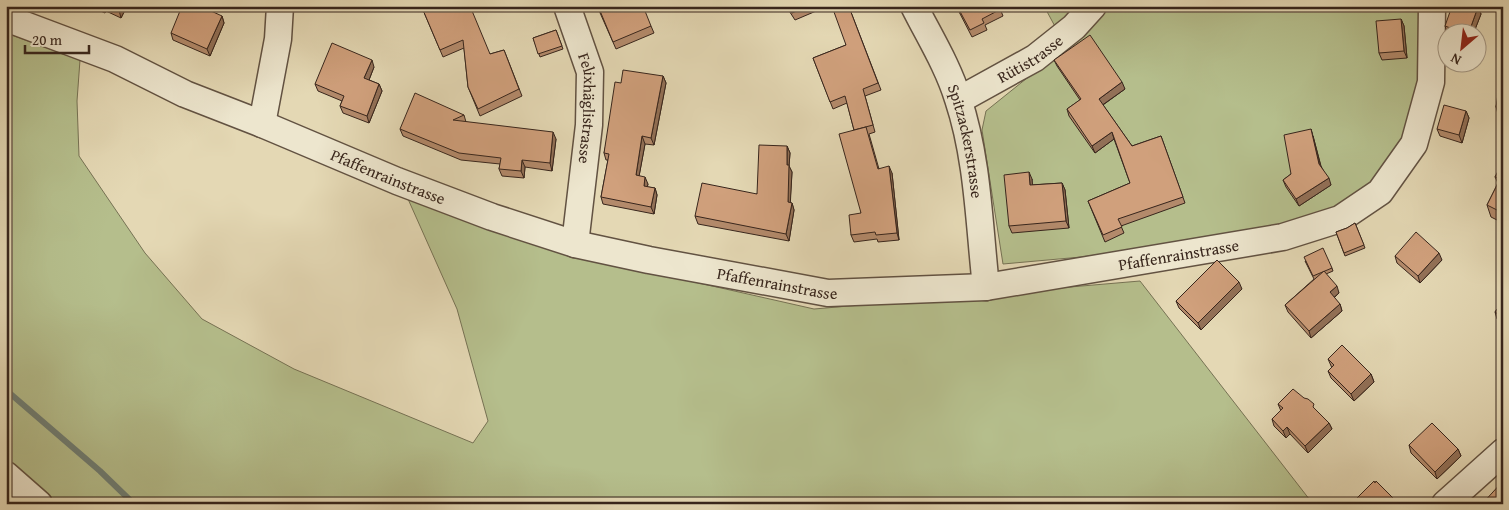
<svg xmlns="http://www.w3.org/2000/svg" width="1509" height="510" viewBox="0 0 1509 510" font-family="'Gentium Book Plus',serif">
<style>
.green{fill:#b5be8c;stroke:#767254}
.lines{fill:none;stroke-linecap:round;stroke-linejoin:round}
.stream{stroke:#6f7e74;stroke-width:6}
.minor-casing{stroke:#625242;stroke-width:29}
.minor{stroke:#ede6ce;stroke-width:26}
.wall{fill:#b38a6b;stroke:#37251c}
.shaded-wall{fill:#927057;stroke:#37251c}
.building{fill:#d0a07c;stroke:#37251c}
.labels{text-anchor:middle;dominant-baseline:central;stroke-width:4.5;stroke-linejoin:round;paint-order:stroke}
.street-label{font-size:16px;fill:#37251c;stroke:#ede6ce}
</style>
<rect width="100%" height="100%" fill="#e4d8b4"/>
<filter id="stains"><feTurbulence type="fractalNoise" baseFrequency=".004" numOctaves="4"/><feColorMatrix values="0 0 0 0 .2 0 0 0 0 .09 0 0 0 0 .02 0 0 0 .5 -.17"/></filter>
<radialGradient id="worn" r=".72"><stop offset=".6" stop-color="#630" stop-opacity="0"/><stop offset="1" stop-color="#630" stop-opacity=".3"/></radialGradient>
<g class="green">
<polygon points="1044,6 1084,6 1058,32"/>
<polygon points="1100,6 1420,6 1419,81 1403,137 1374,184 1333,209 1285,226 1169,245 1081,257 1003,264 982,130 986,111 1052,58"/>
<polygon points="6,33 80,60 77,101 79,156 145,253 202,319 294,369 473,443 488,421 457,309 408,199 575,255 814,309 1140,281 1313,504 6,504"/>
</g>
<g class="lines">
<polyline class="stream" points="6,390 100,471 134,504"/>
<g class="minor-casing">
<g id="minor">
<path id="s1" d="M567,6l23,66 -1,53 -14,119"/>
<path id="s2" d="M914,6c15,30 34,60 44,93 20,60 21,125 28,188"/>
<path id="s3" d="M6,18l109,41 70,35 77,30 135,57 95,36 83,27 74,16 179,33 158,-6 297,-50 57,-18 40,-27 34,-48 17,-62 1,-76"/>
<path id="s4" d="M959,100l76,-42 39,-31 19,-21"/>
<polyline points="262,124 278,39 280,6"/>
<polyline points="6,475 39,504"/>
<polyline points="1445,504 1503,452"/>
</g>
</g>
<use href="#minor" class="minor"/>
</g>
<g class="wall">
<polygon points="90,6 127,6 121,18 106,11 105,13"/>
<polygon points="597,6 651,26 654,33 616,49"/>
<polygon points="786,6 828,6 795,20"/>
<polygon points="956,6 999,6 1003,16 985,25 987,30 972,37"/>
<polygon points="849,7 881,90 865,96 875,132 869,134 879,169 892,173 899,240 878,242 877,239 854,242 851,235 861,213 854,130 847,103 833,109 813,58 846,45"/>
<polygon points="1478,7 1481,14 1474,32 1447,32 1445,26"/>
<polygon points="423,10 490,54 504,50 522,96 480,116 468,87 464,48 443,57"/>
<polygon points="222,16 224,23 210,56 173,40 171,33"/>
<polygon points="1401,19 1404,26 1407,58 1382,60 1379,53"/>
<polygon points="556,30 563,49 540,57 533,38"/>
<polygon points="1054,60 1125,89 1103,105 1132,146 1161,136 1185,203 1121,226 1124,233 1105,242 1088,201 1130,183 1114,139 1095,153 1069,116 1067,109 1080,100 1057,66"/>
<polygon points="374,67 369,80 379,84 382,91 369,123 343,113 340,106 342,101 318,91 315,84"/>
<polygon points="1503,74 1503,115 1498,114 1496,107"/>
<polygon points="663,76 666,83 654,145 645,144 639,176 648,184 647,187 655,188 657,195 654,214 603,204 601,197 608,160 606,160 604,153 621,83"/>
<polygon points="1466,111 1469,118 1462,143 1440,136 1437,129"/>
<polygon points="464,115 466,122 556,139 552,171 525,167 524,178 502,176 499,169 500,164 461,160 403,136 400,129"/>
<polygon points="1313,136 1321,166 1331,185 1299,206 1286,187 1283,180 1291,174"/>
<polygon points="787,146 790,153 789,166 792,172 790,203 792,203 794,210 789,241 698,224 695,216 757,194"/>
<polygon points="1503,162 1503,223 1491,217 1487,205 1498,183 1495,177"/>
<polygon points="1032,179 1032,185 1062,183 1065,190 1069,228 1012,233 1009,226"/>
<polygon points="1355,223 1365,248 1345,256 1336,232 1347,228"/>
<polygon points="1395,256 1442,260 1420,283 1397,263"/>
<polygon points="1305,261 1332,268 1333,271 1326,274 1339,293 1334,298 1340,304 1342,311 1311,338 1288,312 1285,305 1314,279"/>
<polygon points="1242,289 1201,330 1179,308 1176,301"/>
<polygon points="1503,301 1503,323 1497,319 1495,312"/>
<polygon points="1328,359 1371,374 1374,382 1354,401 1331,378 1328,371 1332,368"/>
<polygon points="1278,404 1315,409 1329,423 1332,429 1308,453 1290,434 1286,438 1274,426 1272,419 1281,411"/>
<polygon points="1409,445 1458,449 1461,456 1437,479 1411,453"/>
</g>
<g class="shaded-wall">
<polygon points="103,6 104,6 106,11 105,13"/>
<polygon points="121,6 127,6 121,18 119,10"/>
<polygon points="1478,7 1481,14 1474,32 1469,32"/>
<polygon points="222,16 224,23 210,56 207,49"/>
<polygon points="1401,19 1404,26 1407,58 1404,51"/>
<polygon points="372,60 374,67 367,85 364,78"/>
<polygon points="663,76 666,83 654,145 651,138"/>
<polygon points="1122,82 1125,89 1101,106 1099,99"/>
<polygon points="379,84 382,91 369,123 367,116"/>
<polygon points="1466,111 1469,118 1462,143 1459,135"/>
<polygon points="1311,129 1313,136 1322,171 1319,164"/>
<polygon points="553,132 556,139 552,171 550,163"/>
<polygon points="1112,132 1114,139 1095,153 1092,146"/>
<polygon points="642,136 645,144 638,182 636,175"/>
<polygon points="787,146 790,153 789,166 792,172 790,209 788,202 787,165"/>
<polygon points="522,160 525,167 524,178 521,171"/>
<polygon points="889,166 892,173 899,240 897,233"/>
<polygon points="1029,172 1032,179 1033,192 1030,185"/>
<polygon points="645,177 648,184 646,193 644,186"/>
<polygon points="1329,178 1331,185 1299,206 1296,199"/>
<polygon points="1062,183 1065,190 1069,228 1066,221"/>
<polygon points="655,188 657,195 654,214 651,207"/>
<polygon points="792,203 794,210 789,241 786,234"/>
<polygon points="1439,253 1442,260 1420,283 1418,276"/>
<polygon points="1239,282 1242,289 1201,330 1198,323"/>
<polygon points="1337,286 1339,293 1332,299 1330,292"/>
<polygon points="1340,304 1342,311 1311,338 1309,331"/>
<polygon points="1371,374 1374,382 1354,401 1351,394"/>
<polygon points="1329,423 1332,429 1308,453 1305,446"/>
<polygon points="1287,427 1290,434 1286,438 1283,431"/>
<polygon points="1458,449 1461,456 1437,479 1435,472"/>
</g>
<g class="building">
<polygon points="109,6 121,6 119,10"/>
<polygon points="182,6 200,6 222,16 207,49 171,33"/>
<polygon points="429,6 470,6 490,54 504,50 519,89 478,109 468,87 463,40 440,50 423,10 429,7"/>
<polygon points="598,6 643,6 651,26 613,42"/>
<polygon points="788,6 809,6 792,13"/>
<polygon points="957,6 999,6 1001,9 982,19 984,23 970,30"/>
<polygon points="1452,6 1475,6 1478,7 1469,32 1452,32 1453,29 1445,26"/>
<polygon points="849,7 878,83 863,89 873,125 854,130 845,96 830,102 813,58 846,45 834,12"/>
<polygon points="1401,19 1404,51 1379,53 1376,21"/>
<polygon points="556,30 562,46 538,54 533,38"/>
<polygon points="1090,35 1122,82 1099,99 1132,146 1161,136 1183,197 1118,219 1122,227 1103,235 1088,201 1130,183 1112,132 1092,146 1067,109 1081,99 1054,60"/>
<polygon points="332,43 372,60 364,78 379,84 367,116 340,106 344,96 315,84"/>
<polygon points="623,70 663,76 651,138 642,136 636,175 645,177 644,186 655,188 651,207 601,197 609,154 604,153 615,82 621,83"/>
<polygon points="1501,74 1503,74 1503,108 1496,107"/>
<polygon points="415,93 464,115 453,120 553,132 550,163 522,160 521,171 499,169 501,158 459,153 400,129"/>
<polygon points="1444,105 1466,111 1459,135 1437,129"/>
<polygon points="866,127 878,169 889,166 897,233 876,235 875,232 851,235 849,215 861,213 839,134"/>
<polygon points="1311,129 1319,164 1329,178 1296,199 1283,180 1291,174 1284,135"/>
<polygon points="759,145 787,146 787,165 789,165 788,202 792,203 786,234 695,216 702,183 757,194"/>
<polygon points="1503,162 1503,213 1487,205 1500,179 1495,177"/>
<polygon points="1029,172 1030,185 1062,183 1066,221 1009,226 1004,175"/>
<polygon points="1355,223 1364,245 1344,253 1336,232 1347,228"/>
<polygon points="1416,232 1439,253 1418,276 1395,256"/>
<polygon points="1323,248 1332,268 1313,276 1304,257"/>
<polygon points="1217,260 1239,282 1198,323 1176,301"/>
<polygon points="1324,271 1337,286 1330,292 1340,304 1309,331 1285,305"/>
<polygon points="1503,301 1503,318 1495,312"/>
<polygon points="1342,345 1371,374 1351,394 1328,371 1334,365 1328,359"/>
<polygon points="1293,389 1304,398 1308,399 1314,404 1313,407 1329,423 1305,446 1287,427 1283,431 1272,419 1283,408 1278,404"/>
<polygon points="1432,423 1458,449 1435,472 1409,445"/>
<polygon points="1374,481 1375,483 1376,481 1399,504 1351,504"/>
<polygon points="1503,481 1503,504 1482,504"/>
</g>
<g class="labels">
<g class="street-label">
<text stroke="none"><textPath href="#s4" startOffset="82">Rütistrasse</textPath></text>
<text stroke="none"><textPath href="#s1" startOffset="106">Felixhäglistrasse</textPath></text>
<text stroke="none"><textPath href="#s2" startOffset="146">Spitzackerstrasse</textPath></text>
<text stroke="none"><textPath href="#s3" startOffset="414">Pfaffenrainstrasse</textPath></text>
<text stroke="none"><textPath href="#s3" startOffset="1224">Pfaffenrainstrasse</textPath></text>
<text stroke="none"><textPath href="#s3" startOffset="819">Pfaffenrainstrasse</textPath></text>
</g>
</g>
<rect width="1509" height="510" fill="none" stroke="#e4d8b4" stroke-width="25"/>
<rect x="8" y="8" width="1494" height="495" fill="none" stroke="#37251c" stroke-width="2.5"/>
<rect x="12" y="12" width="1484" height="485" fill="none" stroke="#37251c"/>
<g transform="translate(1462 48) rotate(208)"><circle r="24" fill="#ede6ce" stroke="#a49987"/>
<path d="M0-4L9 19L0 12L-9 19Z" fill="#8f2418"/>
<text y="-8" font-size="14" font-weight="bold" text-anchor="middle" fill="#37251c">N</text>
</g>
<path d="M25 45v8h64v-8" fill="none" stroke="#37251c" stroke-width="2.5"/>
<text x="32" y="45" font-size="15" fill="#37251c" stroke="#ede6ce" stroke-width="4" paint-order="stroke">20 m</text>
<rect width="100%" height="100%" filter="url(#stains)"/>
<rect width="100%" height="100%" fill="url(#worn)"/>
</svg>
